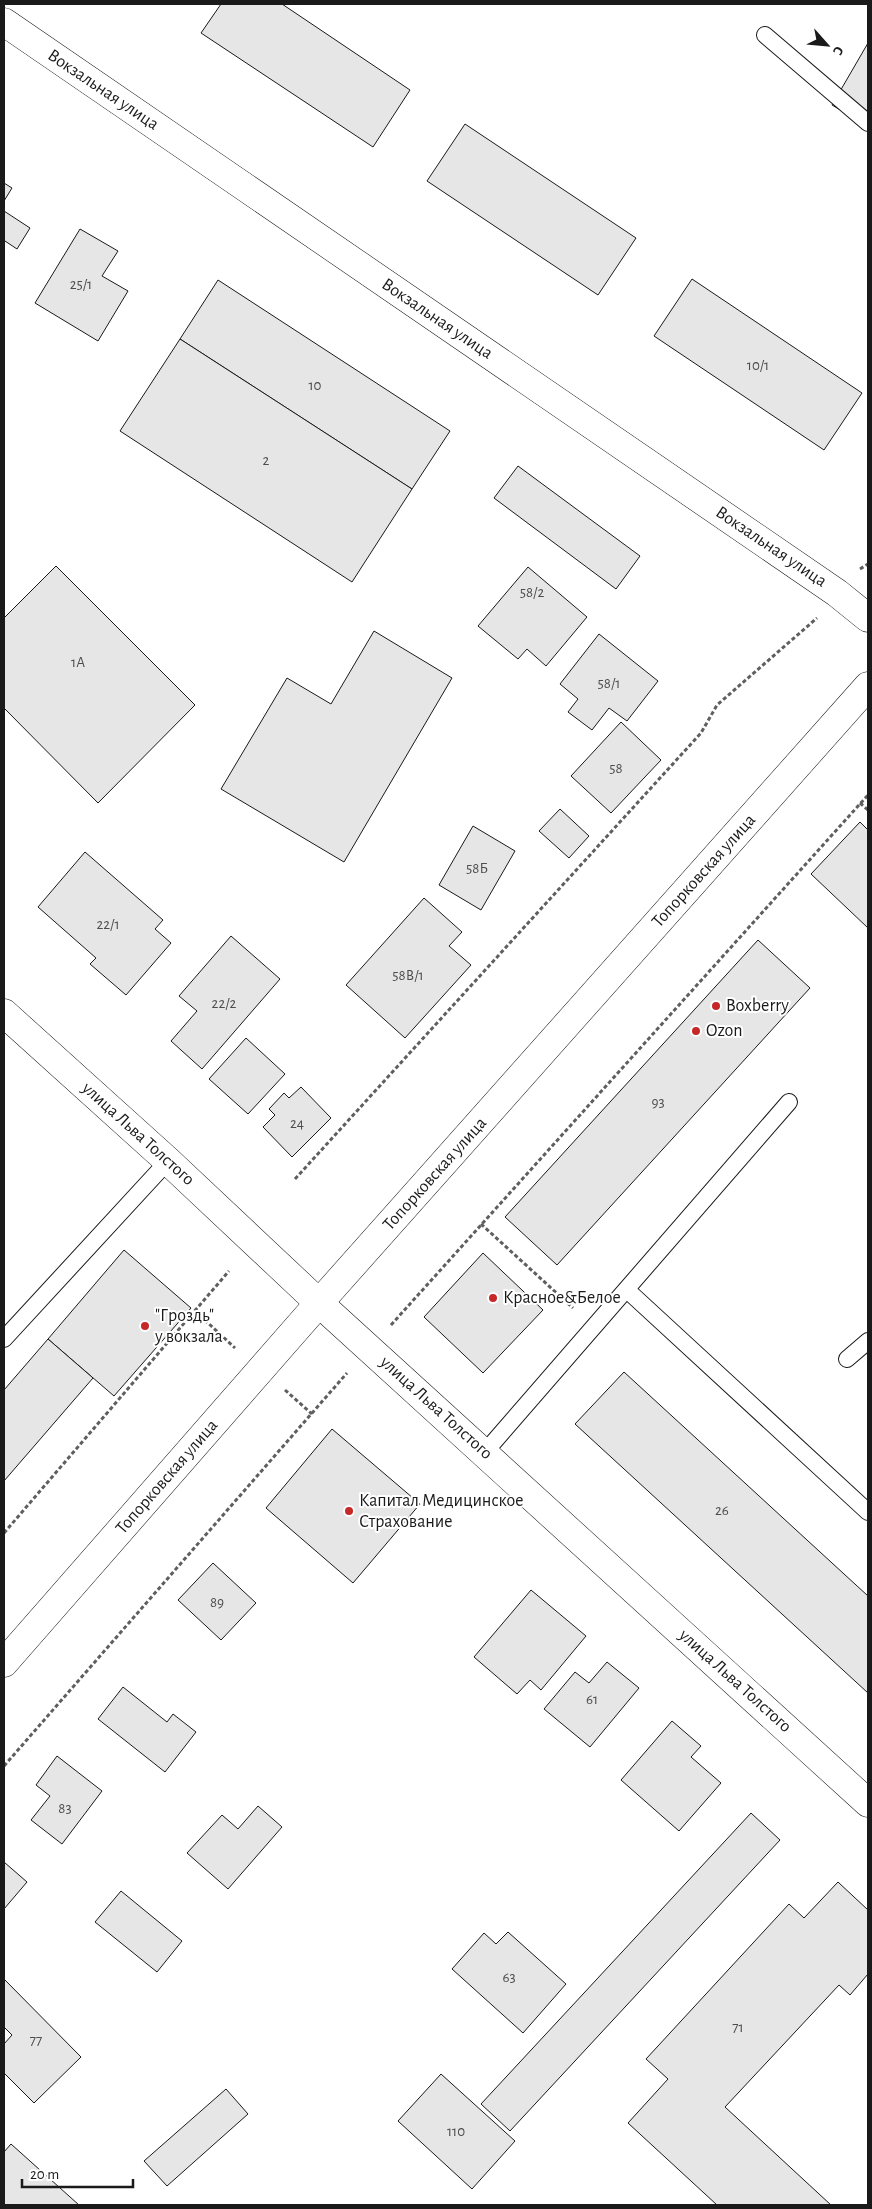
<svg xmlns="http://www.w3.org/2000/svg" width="872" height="2209" viewBox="0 0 872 2209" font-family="'Alegreya Sans',sans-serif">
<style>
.building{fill:#e6e6e6;stroke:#1a1a1a}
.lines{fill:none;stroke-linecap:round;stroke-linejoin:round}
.service-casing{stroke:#1a1a1a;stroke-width:18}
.minor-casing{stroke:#1a1a1a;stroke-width:29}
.tertiary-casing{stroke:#1a1a1a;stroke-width:29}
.path{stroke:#5f5f5f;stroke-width:3;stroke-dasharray:4 2.5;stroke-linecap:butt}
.service{stroke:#fff;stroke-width:16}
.minor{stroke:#fff;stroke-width:28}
.tertiary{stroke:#fff;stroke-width:28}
.poi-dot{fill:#c62828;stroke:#fff;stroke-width:2}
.labels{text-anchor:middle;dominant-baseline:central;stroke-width:4;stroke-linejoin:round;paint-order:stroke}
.number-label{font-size:15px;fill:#4d4d4d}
.street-label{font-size:18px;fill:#1a1a1a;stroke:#fff}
.poi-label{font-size:18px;fill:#1a1a1a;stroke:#fff;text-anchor:start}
</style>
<rect width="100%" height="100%" fill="#fff"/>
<g class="building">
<polygon points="221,4 282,4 410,90 373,147 201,33"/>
<polygon points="868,43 868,115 864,124 832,105"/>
<polygon points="465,124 636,238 598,295 427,181"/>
<polygon points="4,183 12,188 4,201"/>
<polygon points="4,211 30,228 17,249 5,241 4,243"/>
<polygon points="80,229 118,251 102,276 128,291 98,341 35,303"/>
<polygon points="692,279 862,393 824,450 654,336"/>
<polygon points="218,280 450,431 412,489 180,339"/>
<polygon points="180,339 412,489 352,582 120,431"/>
<polygon points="518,466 640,556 616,589 494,498"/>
<polygon points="56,566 195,705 98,803 4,708 4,618"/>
<polygon points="528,567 587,617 546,666 527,649 518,659 478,626"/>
<polygon points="374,631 452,678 344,862 221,789 287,678 331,704"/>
<polygon points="599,634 658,681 627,721 609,708 592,730 568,712 578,699 560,684"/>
<polygon points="621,722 661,760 611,813 571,776"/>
<polygon points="560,809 589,836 569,858 539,831"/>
<polygon points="860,822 868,830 868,928 811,874"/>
<polygon points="473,826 515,851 481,910 439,885"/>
<polygon points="85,852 163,920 155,929 171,943 126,995 90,964 96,958 38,907"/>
<polygon points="424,898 462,932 449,946 471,965 405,1038 346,985"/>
<polygon points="231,936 280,979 202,1069 171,1041 197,1011 179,996"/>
<polygon points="758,940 810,988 557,1265 505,1217"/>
<polygon points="246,1038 285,1074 248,1114 209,1079"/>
<polygon points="301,1087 331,1118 292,1157 263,1127 275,1115 269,1109 284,1093 289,1098"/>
<polygon points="124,1250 191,1308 114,1396 48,1339"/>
<polygon points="483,1253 543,1310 483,1373 424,1317"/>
<polygon points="48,1339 93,1378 4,1481 4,1390"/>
<polygon points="624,1372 868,1596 868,1693 575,1424"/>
<polygon points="332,1429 420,1504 353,1583 266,1508"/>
<polygon points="213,1563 256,1603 221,1640 178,1600"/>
<polygon points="531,1590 586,1636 541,1690 530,1680 517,1694 474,1657"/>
<polygon points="607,1662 639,1688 590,1747 544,1709 575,1672 589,1683"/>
<polygon points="123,1687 167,1722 173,1714 196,1732 165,1772 98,1719"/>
<polygon points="672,1721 701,1746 691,1757 721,1783 679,1831 621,1780"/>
<polygon points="57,1756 102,1791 62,1844 31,1820 50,1796 36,1785"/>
<polygon points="258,1806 282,1827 228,1889 187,1853 222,1815 238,1829"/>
<polygon points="751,1813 780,1840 510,2131 481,2104"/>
<polygon points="4,1862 27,1882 4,1909"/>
<polygon points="838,1882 868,1910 868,1974 850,1995 839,1985 725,2107 831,2205 717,2205 628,2123 668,2079 646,2059 789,1904 804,1918"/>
<polygon points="121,1891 182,1941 157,1972 95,1922"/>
<polygon points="508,1932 566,1984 523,2033 452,1969 484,1933 496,1944"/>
<polygon points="4,1979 81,2057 34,2103 4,2073 4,2044 12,2035 4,2027"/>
<polygon points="441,2074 515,2141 472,2189 398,2121"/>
<polygon points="226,2089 248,2114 167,2186 144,2161"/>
<polygon points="11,2144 79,2205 4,2205 4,2152"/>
</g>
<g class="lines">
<g class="service-casing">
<g id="service">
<polyline points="765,35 868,123"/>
<polyline points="627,1290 868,1512"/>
<polyline points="4,1339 168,1161"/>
<polyline points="847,1359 868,1341"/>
<polyline points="485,1452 789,1102"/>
</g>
</g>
<g class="minor-casing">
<g id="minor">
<polyline points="4,22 837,593 868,618"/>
<polyline points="4,1013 168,1161 319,1303"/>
</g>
</g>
<g class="tertiary-casing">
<g id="tertiary">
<polyline points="319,1303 868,1803"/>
<polyline points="4,1663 319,1303 868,686"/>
</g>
</g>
<g class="path">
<polyline points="860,569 868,564"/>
<polyline points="860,803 868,810"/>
<polyline points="295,1179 701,733 717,705 817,618"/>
<polyline points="481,1224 573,1308"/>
<polyline points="195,1311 235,1348"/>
<polyline points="391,1325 868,795"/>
<polyline points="285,1390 312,1414"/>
<polyline points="4,1533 229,1271"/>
<polyline points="4,1766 347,1373"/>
</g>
<use href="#service" class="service"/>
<use href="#minor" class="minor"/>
<use href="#tertiary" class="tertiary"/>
</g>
<g class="poi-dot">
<circle cx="716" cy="1006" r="5"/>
<circle cx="696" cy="1031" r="5"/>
<circle cx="493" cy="1298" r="5"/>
<circle cx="145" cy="1326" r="5"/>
<circle cx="349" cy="1511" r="5"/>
</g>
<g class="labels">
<g class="number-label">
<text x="81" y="284">25/1</text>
<text x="758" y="365">10/1</text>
<text x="315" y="385">10</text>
<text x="266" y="460">2</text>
<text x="532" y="592">58/2</text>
<text x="78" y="662">1А</text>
<text x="609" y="683">58/1</text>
<text x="616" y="768">58</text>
<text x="477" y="868">58Б</text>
<text x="108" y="924">22/1</text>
<text x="408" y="975">58В/1</text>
<text x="224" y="1003">22/2</text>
<text x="658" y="1102">93</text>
<text x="297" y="1123">24</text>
<text x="722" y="1510">26</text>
<text x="217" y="1602">89</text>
<text x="592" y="1699">61</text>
<text x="65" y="1808">83</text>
<text x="509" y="1977">63</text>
<text x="738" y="2027">71</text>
<text x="36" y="2040">77</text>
<text x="456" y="2131">110</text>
</g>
<g class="street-label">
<text transform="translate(103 90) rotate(34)">Вокзальная улица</text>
<text transform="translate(437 319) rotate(34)">Вокзальная улица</text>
<text transform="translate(771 547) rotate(34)">Вокзальная улица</text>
<text transform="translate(704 871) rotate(-48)">Топорковская улица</text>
<text transform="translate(138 1134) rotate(42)">улица Льва Толстого</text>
<text transform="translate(435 1174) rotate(-48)">Топорковская улица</text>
<text transform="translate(436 1408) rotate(42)">улица Льва Толстого</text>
<text transform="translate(167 1477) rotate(-49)">Топорковская улица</text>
<text transform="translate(735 1681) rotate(42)">улица Льва Толстого</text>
</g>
<g class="poi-label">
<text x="726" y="1006">Boxberry</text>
<text x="706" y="1031">Ozon</text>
<text x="503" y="1298">Красное&amp;Белое</text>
<text x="155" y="1316">"Гроздь"<tspan x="155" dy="21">у вокзала</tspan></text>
<text x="359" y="1501">Капитал Медицинское<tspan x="359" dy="21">Страхование</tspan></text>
</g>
</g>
<rect width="872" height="2209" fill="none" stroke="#1a1a1a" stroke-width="10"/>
<g transform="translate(827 45) rotate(117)" stroke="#ffffff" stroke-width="4" paint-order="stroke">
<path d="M0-4L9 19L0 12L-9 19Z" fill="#1a1a1a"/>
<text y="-8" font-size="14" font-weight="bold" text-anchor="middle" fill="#1a1a1a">С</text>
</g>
<path d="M22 2179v8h111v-8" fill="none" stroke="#1a1a1a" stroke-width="2.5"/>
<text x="30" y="2179" font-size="15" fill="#1a1a1a" stroke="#ffffff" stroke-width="4" paint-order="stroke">20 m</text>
</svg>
